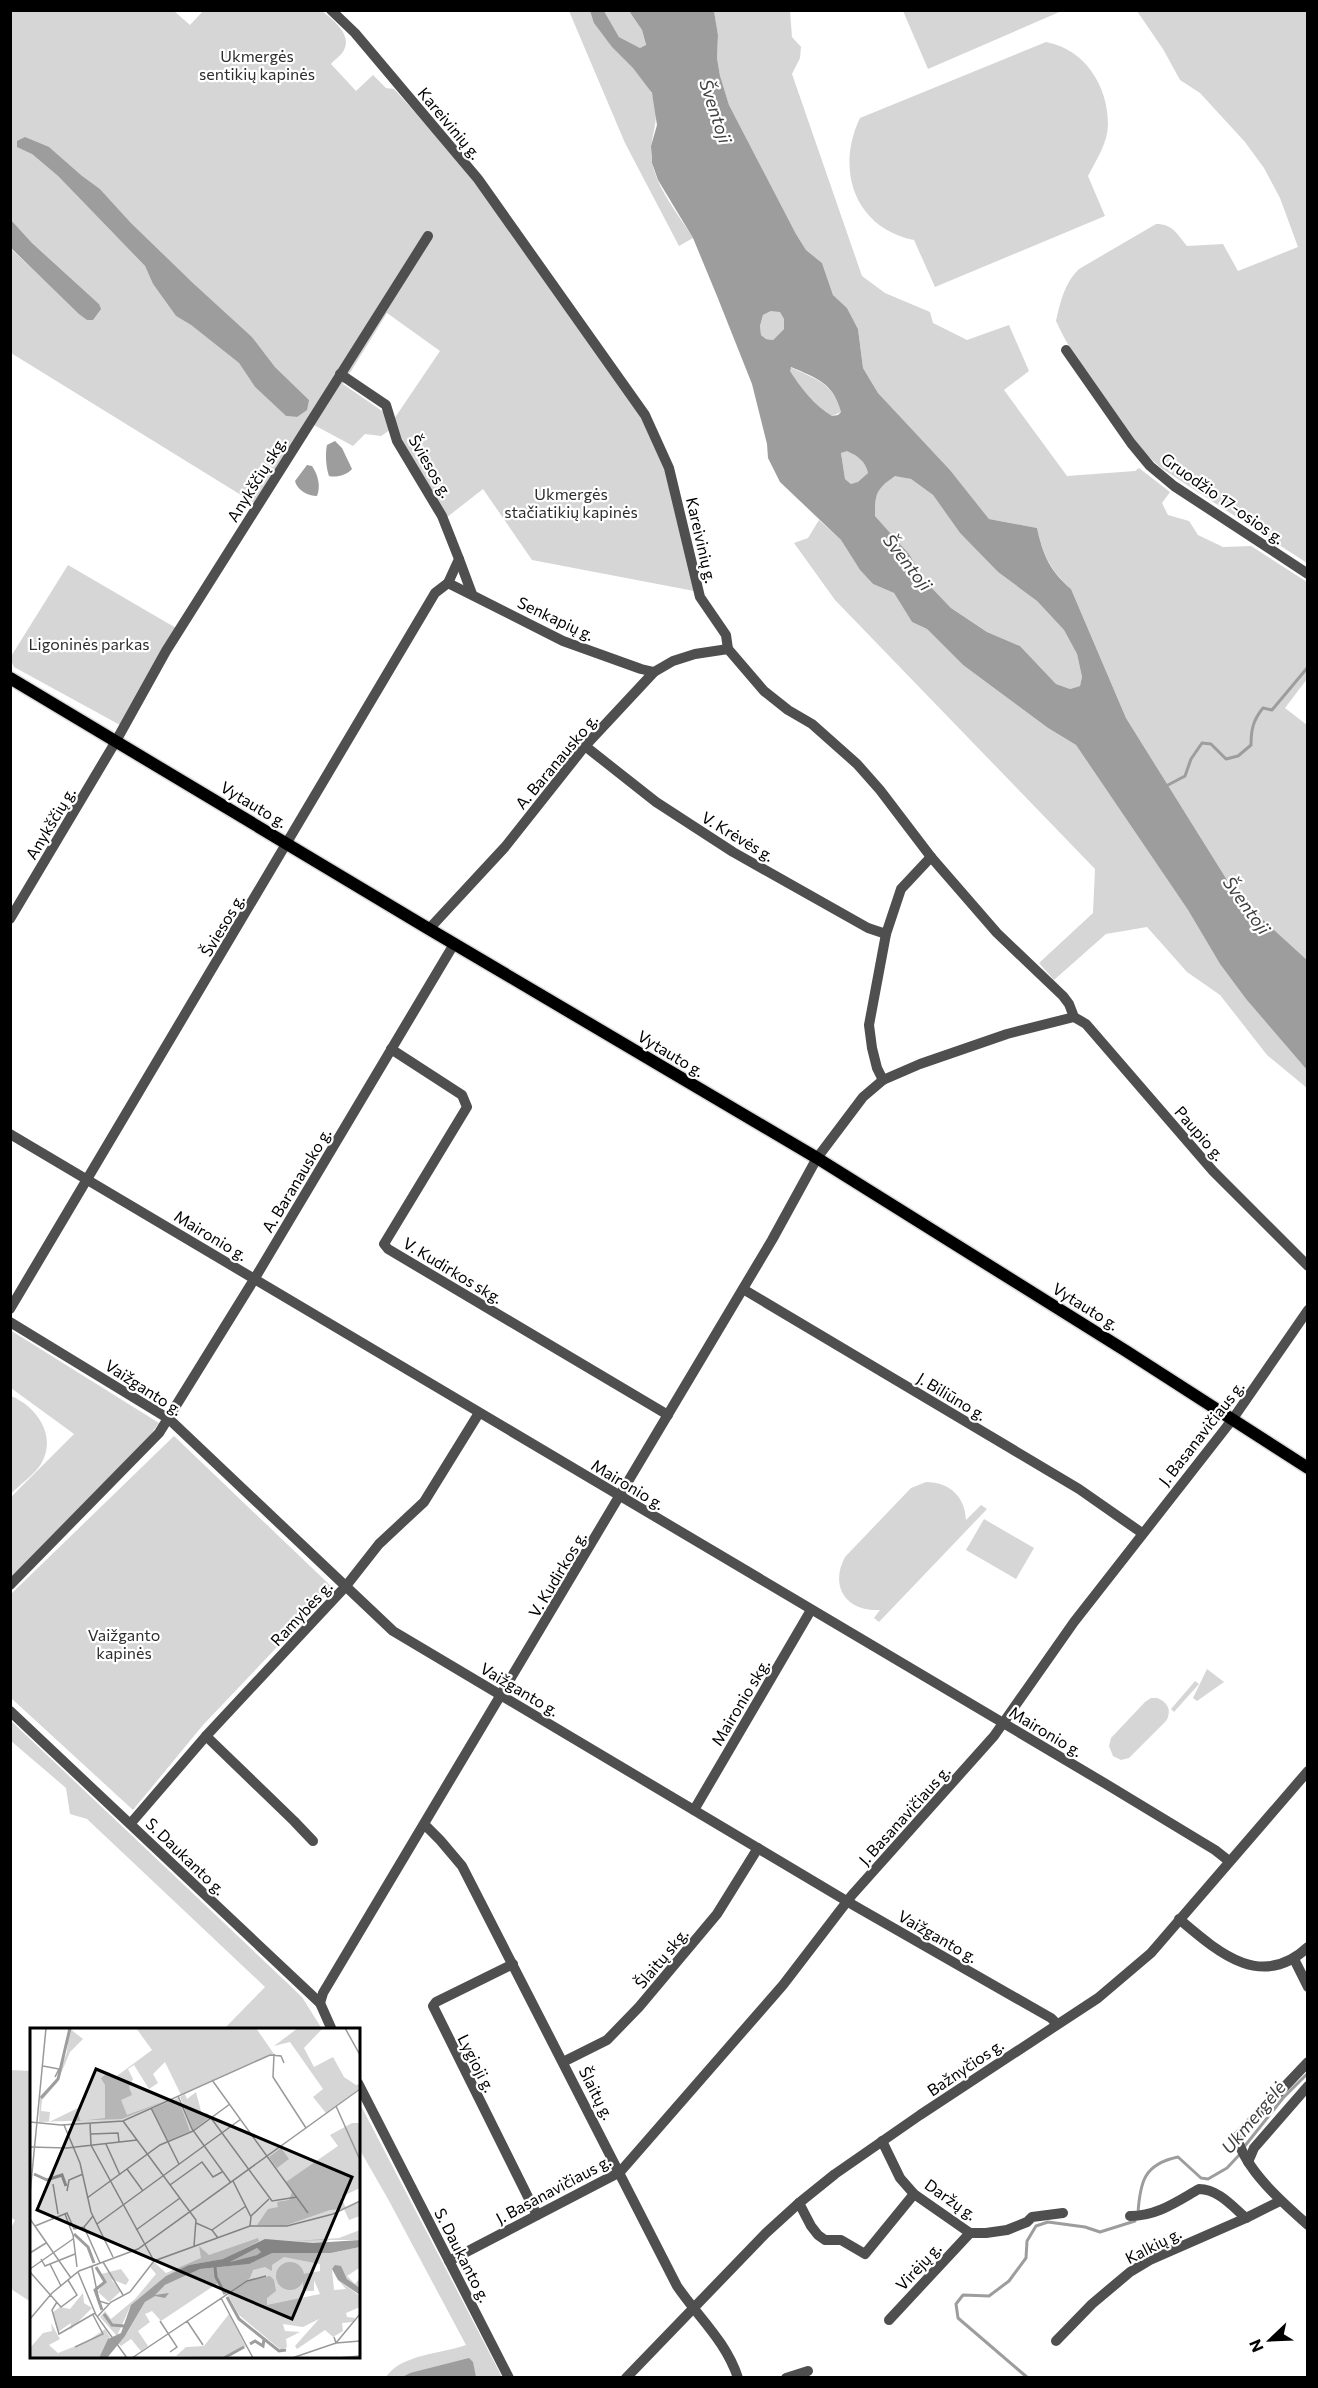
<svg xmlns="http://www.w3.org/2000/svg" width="1318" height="2388" viewBox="0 0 1318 2388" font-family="Commissioner,sans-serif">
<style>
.green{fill:#d6d6d6;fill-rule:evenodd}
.water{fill:#9d9d9d;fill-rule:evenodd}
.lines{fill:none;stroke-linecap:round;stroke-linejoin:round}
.stream{stroke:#9d9d9d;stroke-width:3}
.major-casing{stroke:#dbdbdb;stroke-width:15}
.minor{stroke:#4f4f4f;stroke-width:10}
.major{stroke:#000;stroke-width:12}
.labels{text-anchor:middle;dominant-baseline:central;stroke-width:4.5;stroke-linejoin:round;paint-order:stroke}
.park-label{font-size:16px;fill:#2d2d2d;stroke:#fff}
.street-label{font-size:16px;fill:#000;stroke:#fff}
.water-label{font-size:18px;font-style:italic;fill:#3e3e3e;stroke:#fff}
.inset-river{fill:none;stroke:#9d9d9d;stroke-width:3}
.inset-road{fill:none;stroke:#999;stroke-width:1.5}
.view{fill:#000;fill-opacity:0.15;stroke:#000;stroke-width:3}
.inset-edge{fill:none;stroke:#000;stroke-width:3}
</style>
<rect width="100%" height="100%" fill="#fff"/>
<g class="green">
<polygon points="1064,10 928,69 903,11 903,10"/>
<path d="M11,11h163l16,14 13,-14h119c11,9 30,23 22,39 -2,5 -10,10 -13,14l25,27 17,-16 13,13 8,1 48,53 50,62 146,208 28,58 28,121 -162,-31 -49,-71 -37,29 -46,-78 -6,-21 46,-68 -53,-38 -44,71 42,29 5,17 -9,6 -16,-2 -12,12 -39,-21 -52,83 -251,-155 -1,-105 77,72h6l6,-16 -67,-61 -21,-23zM17,147l65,30 18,12 31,34 62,60 59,54 23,30 34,33 -12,17 -11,-1 -31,-29 -16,-24 -48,-38 -15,-9 -23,-32 -8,-18 -87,-90 -26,-22z"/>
<path d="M569,11h21c13,36 49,52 62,83 11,29 -5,43 0,68 5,27 27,53 41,76l-14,8 -54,-103z"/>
<polygon points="604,11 629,11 642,30 646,46 640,48 619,37"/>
<path d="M714,11h76l2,26 9,10 -1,11 -8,16 70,202 23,17 45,19 3,11 34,17 42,-15 20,46 -25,19 63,86 68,-5 4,-3 31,24 -8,11 6,12 21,6 9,14 25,12 28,-1 56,36v97l-22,29 22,17v235l-70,-64 -111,-178 -55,-129c-20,-18 -28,-34 -34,-61l-48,-9 -39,-49 -72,-77 -15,-25 -5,-39 -11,-21 -14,-13 -11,-32 -16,-13 -10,-16 -67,-129 -9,-28 -3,-19 1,-23z"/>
<path d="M1137,11h170v552l-146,-95c-23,-20 -39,-44 -56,-69 -18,-25 -36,-49 -49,-78 4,-19 9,-39 23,-52l77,-45c17,0 21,10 31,22l36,-2 15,27 60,-24 -18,-49 -16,-30 -19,-26 -45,-49 -20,-13 -17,-31z"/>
<path d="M1046,42c39,7 62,44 62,82 0,19 -12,36 -20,52l17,40 -170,71 -21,-47c-59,-12 -79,-70 -54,-122z"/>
<polygon points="771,311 780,311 784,319 784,329 773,340 766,339 761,335 760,326 763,315"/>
<path d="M790,367c25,12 43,15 51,45l-9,4c-18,-11 -31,-28 -42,-45z"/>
<path d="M847,450c11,6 18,11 21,23l-10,10 -7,1 -6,-5 -4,-26z"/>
<path d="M895,475l16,4 22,16 27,38 38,39 39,29 27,29 13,24 5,23 -2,9 -10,3 -14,-5 -36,-38 -33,-14 -36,-24 -26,-27 -16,-27 -34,-38c0,-22 1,-27 20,-41z"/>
<polygon points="819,520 841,540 860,570 873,584 894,593 912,622 927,629 963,665 1048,728 1076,745 1188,910 1220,964 1246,999 1307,1070 1307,1088 1267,1055 1220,995 1187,972 1147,927 1106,934 1054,980 1039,963 1093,913 1095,869 835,600 794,543 808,538"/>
<polygon points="68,565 176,628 120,725 14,667 10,658"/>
<polygon points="10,1330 159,1423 151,1434 11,1577 11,1497 74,1434 11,1388"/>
<path d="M11,1396c25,10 47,40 30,68 -7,11 -21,20 -30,30z"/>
<polygon points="174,1436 333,1588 203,1725 133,1810 11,1698 11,1594"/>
<path d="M926,1482c24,0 39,15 40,38l15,-15 6,4 -108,113 -5,-4 6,-8c-33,2 -51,-23 -35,-53l66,-69z"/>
<polygon points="984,1519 1034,1548 1016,1579 966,1550"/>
<polygon points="1207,1669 1224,1682 1197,1701 1193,1698"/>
<polygon points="1195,1681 1199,1684 1174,1712 1171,1709"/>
<path d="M1157,1698c11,4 15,13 9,23l-37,37 -8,2 -8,-4 -4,-10 2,-8 34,-36 6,-4z"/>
<polygon points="10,1720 302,1997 322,2029 224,2029 265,1987 87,1819 70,1814 66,1788 11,1741"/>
<polygon points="10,2070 31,2071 31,2302 11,2289 11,2228 15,2220 10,2217"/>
<path d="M358,2100l144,277 -92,-4 -8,4h-16c15,-23 56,-23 80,-32l-78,-146 -27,-47h-2z"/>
</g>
<g class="water">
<path d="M590,11h14l15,26 21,11 6,-3 -4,-15 -13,-19h85l4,24 -1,23 3,18 9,29 67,129 10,16 16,13 11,32 14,13 11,21 5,39 15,25 72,77 39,49 48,9c6,27 13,43 34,61l55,129 111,178 70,64v110l-61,-71 -26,-35 -32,-54 -112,-165 -28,-17 -85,-63 -36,-36 -15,-7 -18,-29 -21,-9 -13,-14 -19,-30 -61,-58 -12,-24 -1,-14 -15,-60 -35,-88 -24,-58 -35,-58 -6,-17 -1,-17 6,-21 -5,-32 -19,-25 -21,-21 -18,-24zM771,311l9,1 4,7v10l-11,11 -7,-1 -5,-4 -1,-9 3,-11zM791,367c25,11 42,15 50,45l-3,3 -6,1c-18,-11 -31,-28 -42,-45zM847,451c11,5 18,10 21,22l-10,9 -7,2 -6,-5 -4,-26zM895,476l16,3 22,16 27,38 38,39 39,29 27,29 13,24 5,23 -2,9 -10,3 -14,-5 -36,-38 -33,-14 -36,-24 -26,-27 -16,-27 -34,-38c0,-22 1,-27 20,-40z"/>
<polygon points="25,137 49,147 82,176 100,189 131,223 193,283 252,337 275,367 309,400 307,410 297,417 286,416 255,387 239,363 191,325 176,316 153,284 145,266 58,176 32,154 17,147 17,141"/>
<polygon points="11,220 32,243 99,304 101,309 93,320 87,320 79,314 11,248"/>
<path d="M335,441l7,7 10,21c-5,6 -16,9 -23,7 -3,-8 -4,-22 -2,-31z"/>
<path d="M307,465l5,1c6,9 9,20 5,30 -9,0 -20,-6 -22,-15z"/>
<polygon points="469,2358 473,2362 476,2377 402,2377 410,2373"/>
</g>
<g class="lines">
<g class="stream">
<path d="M1168,785l17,-9 6,-17 11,-16 9,1 15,15 12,-3 13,-11c0,-15 2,-25 12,-37l9,2 36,-43"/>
<polyline points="1244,2147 1283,2098 1308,2073"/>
<path d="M1138,2213c2,-31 6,-49 40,-56l23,21 7,1 19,-11 14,-15"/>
<polyline points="1028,2378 958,2318 956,2304 963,2295 989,2296 1009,2281 1026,2258 1027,2241 1036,2226 1048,2222 1085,2227 1100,2232 1135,2221"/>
</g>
<g class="major-casing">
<polyline id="major" points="10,678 429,929 817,1158 1126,1351 1308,1468"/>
</g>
<g class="minor">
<polyline points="331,10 355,33 478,179 645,415 669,468 700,597 726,635 728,649 764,691 788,710 812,724 857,764 880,790 931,857 997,933 1063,996 1069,1004 1074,1017 1086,1024 1213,1171 1308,1266"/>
<polyline points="1066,350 1131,443 1150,466 1174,486 1308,574"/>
<polyline points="459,559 472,594"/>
<polyline points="448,583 563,641 641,669 654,672"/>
<polyline points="585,746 656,802 733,852 868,928 886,934"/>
<polyline points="10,919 116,741 166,651 428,236"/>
<polyline points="429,929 505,847 585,746 654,672 673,661 695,654 728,649"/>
<polyline points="391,1049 462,1095 467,1107 384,1244 388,1249 668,1415"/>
<polyline points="883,1080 877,1068 872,1048 869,1025 886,934 901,889 931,857"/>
<polyline points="10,1134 1106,1784 1215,1850 1229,1861"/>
<polyline points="743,1289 1079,1489 1142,1533"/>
<polyline points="10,1309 435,593 448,583 459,559 442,516 397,441 386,405 340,374"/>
<polyline points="10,1322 169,1419 393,1631 855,1906 1051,2018 1057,2024"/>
<polyline points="10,1585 159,1433 255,1278 454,944"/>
<polyline points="10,1711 320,2003 332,2030"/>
<polyline points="206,1736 294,1821 313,1841"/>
<polyline points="694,1810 811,1610"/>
<polyline points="131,1823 206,1736 346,1586 379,1544 424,1502 479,1413"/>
<path d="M425,1825l15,15 22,26 215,420c21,31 49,55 61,92"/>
<path d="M1179,1919c39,33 82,72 129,28"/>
<polyline points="1294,1959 1308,1987"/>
<polyline points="513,1964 436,2002 433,2006 537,2215"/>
<polyline points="320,2003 323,1993 772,1240 817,1158 863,1097 883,1080 920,1064 1007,1034 1074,1017"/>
<polyline points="563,2062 607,2040 639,2007 717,1914 758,1848"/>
<path d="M1308,2062l-71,75c8,33 46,66 71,88"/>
<polyline points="358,2083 509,2378"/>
<polyline points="882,2141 900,2178 914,2194 970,2233 986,2233 1007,2230 1027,2222 1032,2217 1063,2213"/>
<polyline points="1248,2162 1254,2148 1308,2086"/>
<polyline points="799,2203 811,2226 818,2235 825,2240 841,2240 865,2254 914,2194"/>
<path d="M1130,2216c27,0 46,-14 69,-27 19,0 34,18 47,29"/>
<polyline points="449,2261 620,2172 783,1985 852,1895 994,1736 1074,1622 1232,1420 1308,1310"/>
<polyline points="889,2320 970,2233"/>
<polyline points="1056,2341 1092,2304 1130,2272 1150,2260 1246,2218 1280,2201"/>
<polyline points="626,2378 766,2233 799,2203 835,2174 920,2115 1098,1998 1151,1953 1308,1771"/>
<polyline points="786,2378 808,2371"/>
</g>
<use href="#major" class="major"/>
</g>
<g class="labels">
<g class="park-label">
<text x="257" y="55">Ukmergės<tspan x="257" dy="18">sentikių kapinės</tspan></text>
<text x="571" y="493">Ukmergės<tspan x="571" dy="18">stačiatikių kapinės</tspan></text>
<text x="89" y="643">Ligoninės parkas</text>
<text x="124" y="1634">Vaižganto<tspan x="124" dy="18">kapinės</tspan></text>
</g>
<g class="street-label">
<text transform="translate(450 123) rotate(50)">Kareivinių g.</text>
<text transform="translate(431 466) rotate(60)">Šviesos g.</text>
<text transform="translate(256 479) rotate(-58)">Anykščių skg.</text>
<text transform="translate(1223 498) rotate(35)">Gruodžio 17-osios g.</text>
<text transform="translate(702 540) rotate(77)">Kareivinių g.</text>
<text transform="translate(556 618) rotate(25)">Senkapių g.</text>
<text transform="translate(556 761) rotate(-50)">A. Baranausko g.</text>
<text transform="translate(254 804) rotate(31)">Vytauto g.</text>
<text transform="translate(50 823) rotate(-59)">Anykščių g.</text>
<text transform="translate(738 836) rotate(31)">V. Krėvės g.</text>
<text transform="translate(222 925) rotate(-59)">Šviesos g.</text>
<text transform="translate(671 1053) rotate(31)">Vytauto g.</text>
<text transform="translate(1200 1133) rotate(49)">Paupio g.</text>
<text transform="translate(296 1180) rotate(-59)">A. Baranausko g.</text>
<text transform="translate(211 1235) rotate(31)">Maironio g.</text>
<text transform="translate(453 1270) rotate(31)">V. Kudirkos skg.</text>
<text transform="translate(1086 1306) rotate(32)">Vytauto g.</text>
<text transform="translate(144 1387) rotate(33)">Vaižganto g.</text>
<text transform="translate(952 1396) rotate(31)">J. Biliūno g.</text>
<text transform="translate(1201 1433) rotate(-52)">J. Basanavičiaus g.</text>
<text transform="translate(628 1484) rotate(31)">Maironio g.</text>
<text transform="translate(557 1574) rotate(-59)">V. Kudirkos g.</text>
<text transform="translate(301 1613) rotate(-47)">Ramybės g.</text>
<text transform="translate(520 1689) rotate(31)">Vaižganto g.</text>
<text transform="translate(740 1702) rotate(-59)">Maironio skg.</text>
<text transform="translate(1046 1731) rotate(31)">Maironio g.</text>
<text transform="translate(904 1815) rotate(-48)">J. Basanavičiaus g.</text>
<text transform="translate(186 1856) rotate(44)">S. Daukanto g.</text>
<text transform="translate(938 1936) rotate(30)">Vaižganto g.</text>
<text transform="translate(661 1958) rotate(-50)">Šlaitų skg.</text>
<text transform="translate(477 2063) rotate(63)">Lygioji g.</text>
<text transform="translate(965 2067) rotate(-34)">Bažnyčios g.</text>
<text transform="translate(597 2093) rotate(63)">Šlaitų g.</text>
<text transform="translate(553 2189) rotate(-28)">J. Basanavičiaus g.</text>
<text transform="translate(951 2199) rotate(35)">Daržų g.</text>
<text transform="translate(1153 2245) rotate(-27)">Kalkių g.</text>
<text transform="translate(463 2255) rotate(63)">S. Daukanto g.</text>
<text transform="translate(918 2266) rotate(-47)">Virėjų g.</text>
</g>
<g class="water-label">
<text transform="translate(716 111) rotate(72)">Šventoji</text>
<text transform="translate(908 562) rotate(52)">Šventoji</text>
<text transform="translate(1247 905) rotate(54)">Šventoji</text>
<text transform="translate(1253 2117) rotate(-50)">Ukmergėlė</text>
</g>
</g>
<g transform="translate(30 2028)">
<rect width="330" height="330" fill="#fff"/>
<path d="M39,0l14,11 -13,13 -13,31 -15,17 -1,11 9,1 -1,10 29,-14 2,13 25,-3v-33l-4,-7 8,-6 5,6 38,-28 -16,-22h120l18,26 -93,41 -16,-33 -12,12 5,9 -9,6 -15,-24 -6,4 5,10 -4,8 3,8 -11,5 6,15 41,-15 -46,19 -83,3 1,-26 17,-16 10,-28zM268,0h25l-19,20 10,19 19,-10 11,20 12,8 4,-1v4l-34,25 -13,-16 10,-8 -33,-47 -16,4zM166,64l6,23 5,-2 3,4 -17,13 -13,-33 5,-3 2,5zM148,70l12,33 -23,10 -15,-32zM322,95h8v65l-19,9 5,11 14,-7v15l-11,4 -5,-11 -14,1 -46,16 -27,-1 11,-16 10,-2 -1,-5 12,-2 3,-8 -6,-10 52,-36 -8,-11zM251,120l8,11 -12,9 -8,-11zM330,202v10h-31l-9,5 3,-5 -28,1 44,-3zM228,210l1,3 -35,18 -35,6 -22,11 -37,31 -13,29 -17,-19 5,-6 6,8 24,-20 21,-25 -6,-7 4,-5 12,11 35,-15 -2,-12 10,9zM330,219l-1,21 -12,8 8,8 5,-6v10l-13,-9 -7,-13 -8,3 2,21 12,-1 -8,-9 22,16v11l-14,6 1,4 8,1 -2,4 -11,1 1,8 -10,6 -8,-7 -28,19 -2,-3 24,-27 -16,8 -20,-3 2,7 15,1 -14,7 1,8 -6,3 -42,-35 -11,-20 21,-15 21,-4 4,4 2,11 -9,7v7l53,-11 -6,-14v11h-11v-17l17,-3v-7l-36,-7 -12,8v6l-7,-4 -12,3 -3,8 -25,17 -7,-12 -57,38 -9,-10 -7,3 5,8 -12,9 10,15 -7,5 -10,-12 -10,7 -4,-4 10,-9 18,-31 20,-17 35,-16 48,-5 22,-11h61zM227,220l4,4 -4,3 -27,7zM246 248a14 14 0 1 1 28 0a14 14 0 1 1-28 0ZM65,239l6,7 20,-5 8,11 -3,5 -15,-6 10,12 -12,11 -11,-10 6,-10zM53,265l1,10 8,5 -22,22 1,-7 -13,9 -5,-20 7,-5 10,2zM199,286l17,33 -20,11 -50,-2 10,-9 18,-1zM21,295l9,16 -11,6 9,8 28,-11 19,-13 5,8 -11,21h-69v-10l13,-15 9,-2z" fill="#d6d6d6"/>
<path d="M235,211l48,4 47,-3v7l-29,6h-59l-23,11 -49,5 -35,16 -10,10 14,-2 -4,5 -10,-2 -10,6 -20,34 -18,22h-8l9,-19 13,-6 10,-28 35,-29 23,-11 34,-6zM227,220l4,4 -4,3 -27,7zM305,237l6,1 6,13 13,9v7l-22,-15 -6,-11z" fill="#9d9d9d" fill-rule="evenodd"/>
<path class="inset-river" d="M11,70l17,-19 12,-51M4,146l13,6 15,-5 4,11M44,206l14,13 6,16M66,239l9,15 -10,8 7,20M185,239l1,10 9,17M197,269l12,22 40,32 7,-1M74,286l8,11 12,1M220,316l5,-3 8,5 1,-7M194,330l20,-11"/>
<path class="inset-road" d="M315,0l15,27M244,26l-1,23 33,51M13,38l16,3 -4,8M182,52l96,133M148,68l14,33 39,54M306,78l24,54M121,80l28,56M181,90l61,83 25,-4M93,93l73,99 -2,26M0,94l31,3 62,-4 147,-66 11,1 3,7M60,95l1,22 63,116M34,97l16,38 11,49 22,45M61,106l27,-1 1,9M76,116l14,31M0,119l37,1 70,-8M97,141l16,22M203,153l18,36 -1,9M23,156l5,30M140,157l32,-23 11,15 9,-5M37,163l2,-11 14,-6M0,166l16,-166M57,170l73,-53 33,-14 37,-27M35,186l8,21 4,32M63,188l-9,11 16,36M221,188l18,-17M0,191l41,59M166,195l16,7 6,8M67,196l144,-105M5,198l32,-13 7,16 10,-2M106,202l44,-32M182,202l34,-24M0,225l16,-10M11,231l4,7 30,-12M73,234l20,33M20,236l11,22M62,239l7,34 10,3M0,241l43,-30M0,244l31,35 16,-12 -9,-15M48,244l18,43 31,43M191,270l32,60M27,274l-5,8 7,24 36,-21M68,288l13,-14 19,-10 24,-31 96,-35h37l46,-12 27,-13M0,291l22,-26 27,-22 59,-22 222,-160M130,293l17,26 -7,5M157,293l16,24M304,309l2,6 24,-29M45,319l28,-13 -10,-19M102,330l115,-77 19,-5M262,330l44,-15 24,-2M308,330l22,-2"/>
<path class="view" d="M66,41l256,108 -60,142 -255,-109z"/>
<rect width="330" height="330" class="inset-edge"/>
</g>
<rect width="1318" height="2388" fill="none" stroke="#000000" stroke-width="24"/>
<g transform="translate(1270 2340) rotate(247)" stroke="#ffffff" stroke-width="4.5" paint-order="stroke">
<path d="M0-4.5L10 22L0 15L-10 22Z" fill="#000000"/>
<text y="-9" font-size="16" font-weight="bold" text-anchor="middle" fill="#000000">N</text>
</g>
</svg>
